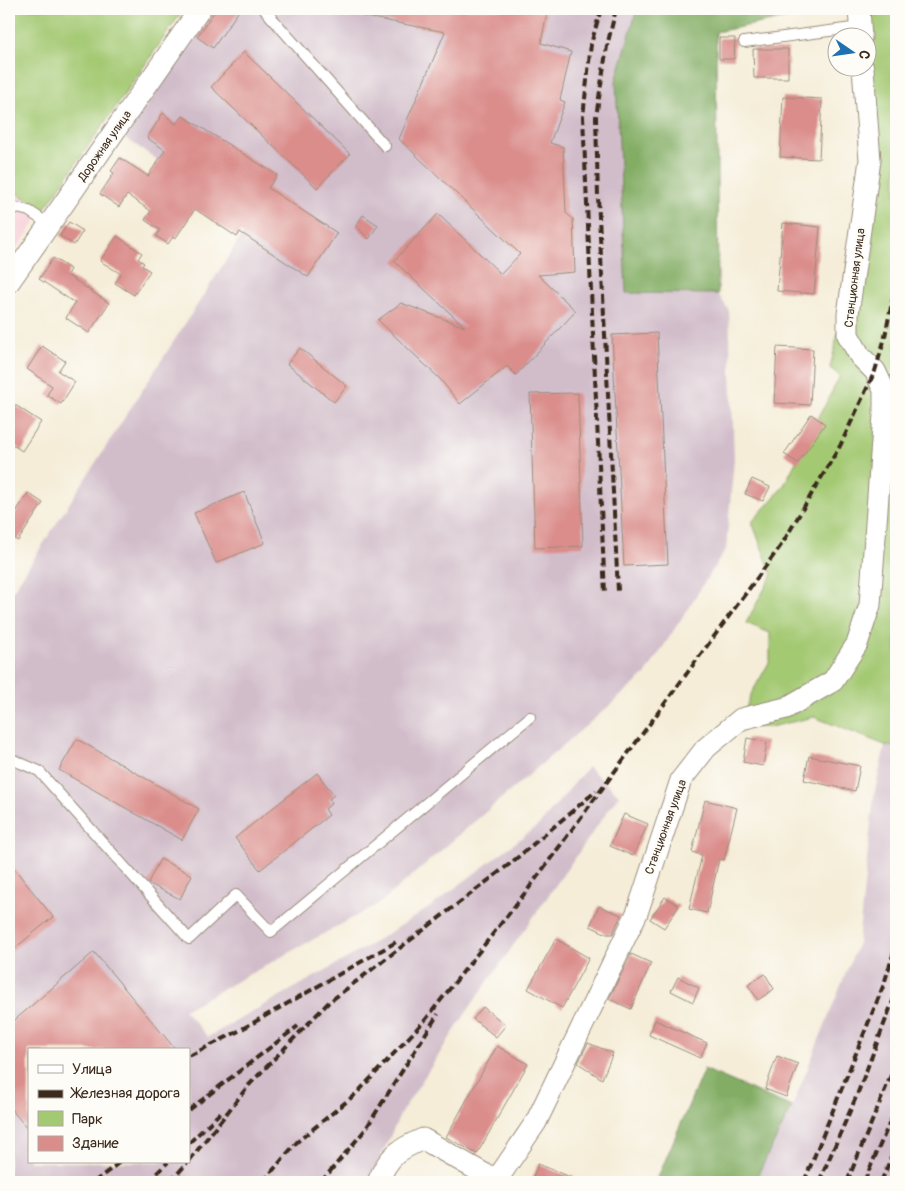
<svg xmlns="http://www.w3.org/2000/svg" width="905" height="1191" viewBox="0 0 905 1191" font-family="Pangolin,sans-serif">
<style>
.built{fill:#f6cfd8}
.industrial{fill:#d1bdca;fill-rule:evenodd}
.green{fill:#a4c973;stroke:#707a48}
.forest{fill:#83ad65;stroke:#5f6c42}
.building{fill:#da8d8b}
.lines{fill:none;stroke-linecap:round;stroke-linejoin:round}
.service-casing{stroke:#988c7b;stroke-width:12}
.minor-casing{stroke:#988c7b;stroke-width:23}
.service{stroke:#fff;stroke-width:10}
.minor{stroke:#fff;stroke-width:21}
.rail{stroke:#3b2a1e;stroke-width:4;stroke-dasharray:8 4;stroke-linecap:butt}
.labels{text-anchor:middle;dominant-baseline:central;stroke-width:5;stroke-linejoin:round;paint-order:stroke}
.street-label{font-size:12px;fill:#3b2a1e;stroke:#fdfcf7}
</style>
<rect width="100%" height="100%" fill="#fdfcf7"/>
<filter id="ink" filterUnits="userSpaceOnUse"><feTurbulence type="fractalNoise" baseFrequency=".02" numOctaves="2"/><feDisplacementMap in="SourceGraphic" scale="10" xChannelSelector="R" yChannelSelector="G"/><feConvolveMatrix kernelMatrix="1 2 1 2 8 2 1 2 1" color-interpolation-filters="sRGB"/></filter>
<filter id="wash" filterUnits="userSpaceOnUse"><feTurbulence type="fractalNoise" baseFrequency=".0096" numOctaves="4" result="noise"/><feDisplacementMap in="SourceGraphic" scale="20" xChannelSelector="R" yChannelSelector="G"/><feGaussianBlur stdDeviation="1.12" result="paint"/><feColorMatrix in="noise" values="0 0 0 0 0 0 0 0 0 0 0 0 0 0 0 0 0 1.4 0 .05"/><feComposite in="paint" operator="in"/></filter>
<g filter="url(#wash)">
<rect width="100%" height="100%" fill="#f5edd8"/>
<polygon class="built" points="9,187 43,211 9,260"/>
<g class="industrial">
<path d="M215,9h422l-21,72 11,212 91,1 11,17 5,148 -8,90 -81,126 -265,228 -196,107 24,27 157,-89 65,-41 110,-83 48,-57 31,28 -151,215 -67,103 -32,69h-360v-585l241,-374 -126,-86zM29,1050h160v112h-160z"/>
<polygon points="885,745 896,747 896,1182 754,1182 792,1107 858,943 874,795"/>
</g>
<g class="green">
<polygon points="9,9 184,9 43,211 9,187"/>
<polygon points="850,9 896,9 896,747 885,745 814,717 770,727 740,727 750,696 770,661 770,633 746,623 772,575 752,522 783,487 840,376 830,368 841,320 863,162 868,38"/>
</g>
<g class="forest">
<polygon points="637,9 832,9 716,32 718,294 626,293 616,81"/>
<polygon points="704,1069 792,1107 754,1182 656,1182"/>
</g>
<g id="blocks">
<g class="building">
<polygon points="216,9 240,9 213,48 197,37"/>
<polygon points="362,9 525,9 547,13 541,43 571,52 560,100 565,102 550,143 563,147 566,213 573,219 575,272 538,275 576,311 516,375 507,366 460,404 440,379 378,320 401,303 465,327 394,261 438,214 501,274 520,254 399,139 445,32 362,16"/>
<polygon points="719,38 735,38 734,59 719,59"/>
<polygon points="753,49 788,49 788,78 754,78"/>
<polygon points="244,52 350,154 317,188 211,87"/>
<polygon points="783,97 822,99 819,159 780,157"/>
<polygon points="163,113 176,124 183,116 277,175 268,188 337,233 308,277 240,232 237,237 195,209 175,239 173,237 168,244 156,236 160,230 145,220 151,211 127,195 119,207 100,194 114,173 111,171 120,158 148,176 165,150 147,138"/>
<polygon points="363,215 378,225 369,239 356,226"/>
<polygon points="69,222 83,231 74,245 60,236"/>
<polygon points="783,223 820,227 814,294 777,291"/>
<polygon points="117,236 142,253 138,259 144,263 142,266 150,271 134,295 115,283 121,274 100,261"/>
<polygon points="53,258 70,269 67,275 109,303 89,333 66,318 75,303 39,279"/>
<polygon points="657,333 668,564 624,566 612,335"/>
<polygon points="42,346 65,361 58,371 75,382 61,404 47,395 52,386 27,369"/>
<polygon points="777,347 813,349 810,405 774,403"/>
<polygon points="300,348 347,386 334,402 287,364"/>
<polygon points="578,393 583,546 535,548 530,394"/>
<polygon points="9,401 41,422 22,451 9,442"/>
<polygon points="811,414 825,424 798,463 784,454"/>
<polygon points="752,479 770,487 763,501 745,494"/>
<polygon points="244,492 265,543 216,563 194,513"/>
<polygon points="28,493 43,503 18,541 9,535 9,512 14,515"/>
<polygon points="747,738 767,742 763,766 743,762"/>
<polygon points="77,739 199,809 182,840 59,770"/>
<polygon points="809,756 860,766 855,791 804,780"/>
<polygon points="317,773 334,795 329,799 332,803 325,809 329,815 260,870 235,838"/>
<polygon points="705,800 737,808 724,860 719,859 707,913 689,909 702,855 692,852"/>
<polygon points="624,814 648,824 633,856 610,846"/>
<polygon points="160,859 192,875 180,899 148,883"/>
<polygon points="9,862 53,917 9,953"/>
<polygon points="665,897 679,906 664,928 650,919"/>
<polygon points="599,906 621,915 613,934 607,934 590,926"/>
<polygon points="556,939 589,958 562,1008 528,989"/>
<polygon points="94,952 176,1050 29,1050 29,1130 9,1107 9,1025"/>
<polygon points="631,954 651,963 631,1009 609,999"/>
<polygon points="765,974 774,989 758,1000 748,985"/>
<polygon points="678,977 699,988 693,1002 671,991"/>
<polygon points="483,1007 506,1025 496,1037 473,1019"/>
<polygon points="655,1020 707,1043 700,1058 649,1035"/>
<polygon points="588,1043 613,1053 602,1079 578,1063"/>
<polygon points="497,1046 528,1064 477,1154 446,1137"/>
<polygon points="777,1056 798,1064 786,1097 765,1089"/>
<polygon points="538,1164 583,1182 531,1182"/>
</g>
</g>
</g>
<g filter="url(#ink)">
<use href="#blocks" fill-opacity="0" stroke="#988c7b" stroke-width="1"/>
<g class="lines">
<g class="service-casing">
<g id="service">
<polyline points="264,9 385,146"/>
<polyline points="744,42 860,27"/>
<polyline points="9,206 29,211 50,225"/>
<polyline points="9,758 39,771 189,939 236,895 271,932 530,717"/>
</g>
</g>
<g class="minor-casing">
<g id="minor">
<polyline points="859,9 861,38"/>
<polyline points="9,282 200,9"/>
<path d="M378,1182c10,-26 21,-33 45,-43l63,36 12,3 38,-56 101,-209 44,-133 25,-32 35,-29 45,-11 47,-27 24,-37 13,-39 14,-191v-24l-9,-19 -15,-15 -12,-21v-21l22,-154 -7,-92"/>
</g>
</g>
<use href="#service" class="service"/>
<use href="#minor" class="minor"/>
<g class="rail">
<polyline points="601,9 591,44 583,117 605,594"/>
<polyline points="616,9 607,46 596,117 598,197 618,591"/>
<polyline points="189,1056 235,1033 398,941"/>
<polyline points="189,1110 298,1026"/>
<polyline points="189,1143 222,1111"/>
<polyline points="189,1161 249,1085 328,1003 511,863 596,791"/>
<polyline points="94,1182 120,1162"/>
<polyline points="148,1182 168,1162"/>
<polyline points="170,1182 188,1162"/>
<polyline points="263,1182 297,1142 357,1093 426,1019 529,888 782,544 840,446 875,371 884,341 896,283"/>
<polyline points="321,1182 365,1130 438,1014"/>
<polyline points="804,1182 884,984 896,945"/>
<polyline points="819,1182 857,1095 896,993"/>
<polyline points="847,1182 896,1063"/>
<polyline points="864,1182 896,1108"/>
<polyline points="881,1182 896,1146"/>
</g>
</g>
</g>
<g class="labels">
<g class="street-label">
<text transform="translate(105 146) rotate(-55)">Дорожная улица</text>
<text transform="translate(855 278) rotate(-83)">Станционная улица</text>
<text transform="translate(666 827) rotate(-70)">Станционная улица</text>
</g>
</g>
<rect width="905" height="1191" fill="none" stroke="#fdfcf7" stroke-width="30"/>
<rect x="28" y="1048" width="162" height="115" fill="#fdfcf7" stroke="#afa8a0"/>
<rect x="38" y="1065" width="25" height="8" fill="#ffffff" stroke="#afa8a0"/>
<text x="72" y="1074" font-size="15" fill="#3b2a1e">Улица</text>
<rect x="38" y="1090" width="25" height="8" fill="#3b2a1e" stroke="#afa8a0"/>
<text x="72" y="1098" font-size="15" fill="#3b2a1e">Железная дорога</text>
<rect x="38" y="1111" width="25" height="15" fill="#a4c973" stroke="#afa8a0"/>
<text x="72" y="1124" font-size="15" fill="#3b2a1e">Парк</text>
<rect x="38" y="1136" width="25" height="15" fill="#da8d8b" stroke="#afa8a0"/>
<text x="72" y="1148" font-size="15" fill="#3b2a1e">Здание</text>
<g transform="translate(852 52) rotate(103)"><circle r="24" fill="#fdfcf7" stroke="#afa8a0"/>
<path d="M0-4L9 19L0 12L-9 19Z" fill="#1f6fb2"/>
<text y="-8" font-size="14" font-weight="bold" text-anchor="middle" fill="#3b2a1e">С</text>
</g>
</svg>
